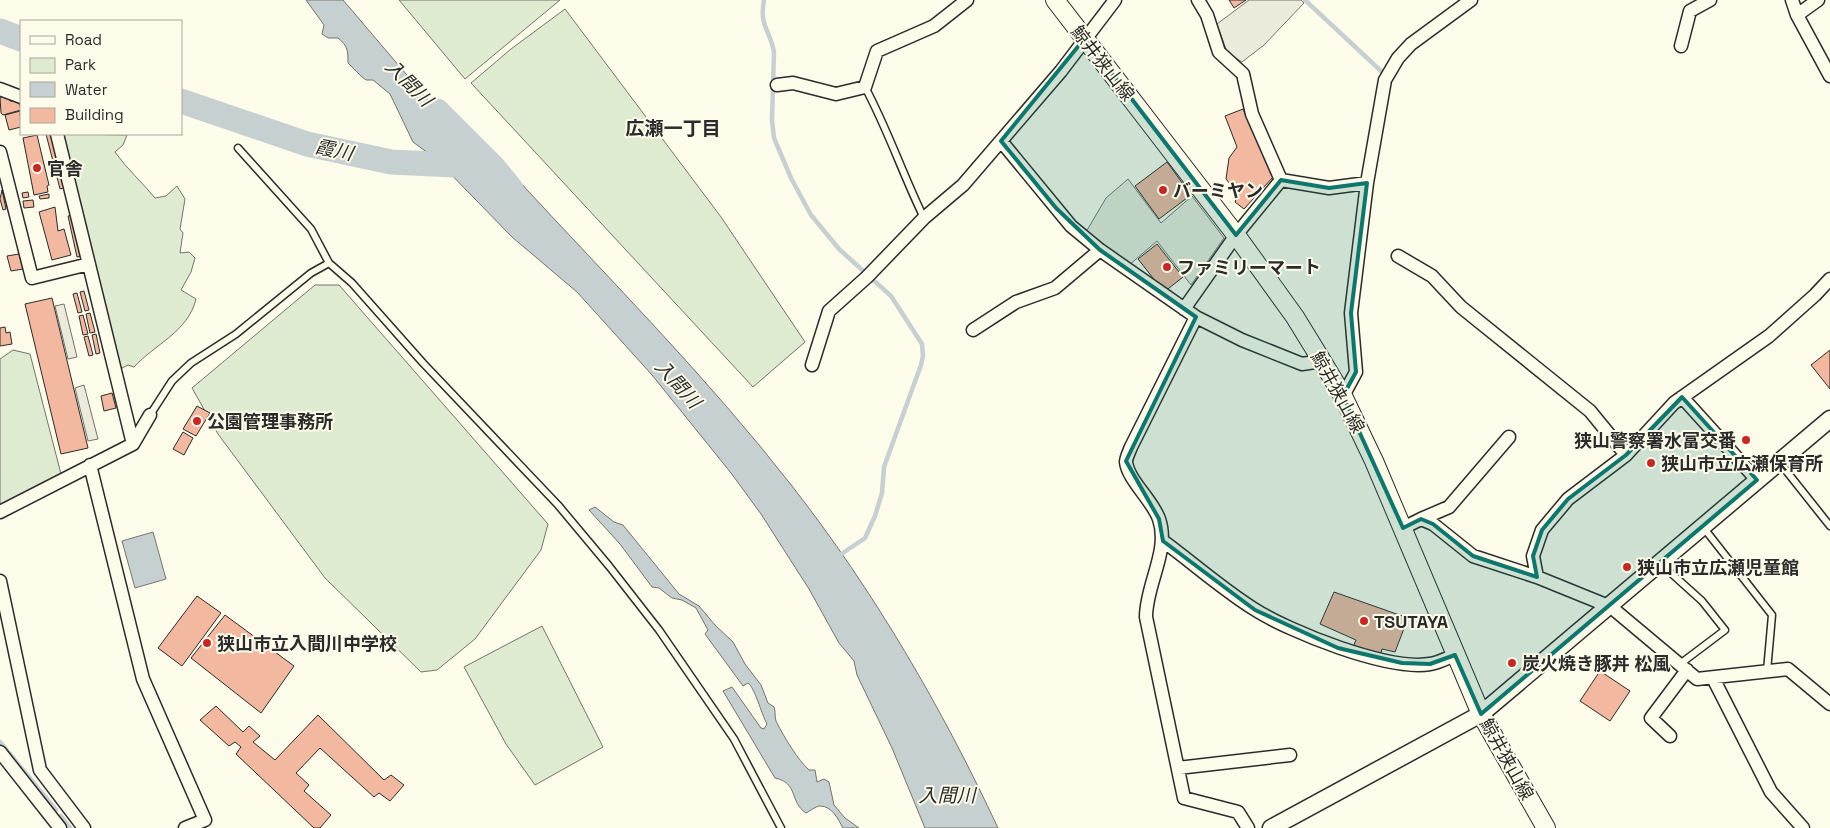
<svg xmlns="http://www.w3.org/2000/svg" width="1830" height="828" font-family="'Space Grotesk','Noto Sans JP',sans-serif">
<rect width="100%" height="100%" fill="#fdfbea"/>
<path fill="#deebd1" stroke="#74746e" d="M399 0H560L465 79Z
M565 9 721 217 805 342 753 387 471 83 511 49Z
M62 134 127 135 123 145 115 152C127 169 142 182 155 198L166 196 177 186 185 199 180 229 183 233 180 253 189 252 195 258 191 272 181 290 196 299C188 332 155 344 134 367L128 365 120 369Z
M315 285H339L548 524 541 550 475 639 437 670 421 672 325 578 218 434 192 388Z
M13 350 30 354 61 474 0 507V359Z
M542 626 603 747 535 785 506 744 464 667Z"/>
<path fill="#eceadb" stroke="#74746e" d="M1249 0H1301L1304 3 1264 45 1242 62 1227 52 1217 24Z
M1128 179 1161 223 1192 196 1224 238 1191 285 1157 241 1128 266 1086 232 1106 198Z
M64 304 77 357 68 359 55 306Z
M84 385 98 439 88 441 75 388Z"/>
<path fill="#c7d0d0" stroke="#74746e" d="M306 0H343L435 108 476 152 507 181 513 183 517 179C610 280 708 378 792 486 874 591 942 708 998 828H925L892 748 857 675 854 661 839 643 809 589 761 514 731 473 652 375 577 292 512 237 436 159 413 142 390 94 373 80H366L361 76 348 63C348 51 348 46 338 38H328L322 34 324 25Z
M595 507 614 522 623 525 679 594 699 606 715 625 733 642 745 664 761 685 768 703 774 707C776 712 774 718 777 723 784 737 798 760 809 770H815L817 782 824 779 829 782 834 805 845 818 859 828H843C838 819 832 806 820 806 816 806 810 811 806 813 789 802 799 783 775 778L723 691 732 687 761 728 764 729 767 724C761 713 755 688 748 683L743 686 705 634 708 630 696 608 682 600 672 598 659 588 652 587 620 544 589 510Z
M153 532 166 579 135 588 122 541Z"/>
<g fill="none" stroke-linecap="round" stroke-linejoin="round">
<path stroke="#c7d0d0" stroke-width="4.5" d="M764 0C759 27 770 29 774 52L772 120 774 138 791 178 811 215 839 249 891 296 922 344 923 356 921 365 884 467 882 493 875 516 865 538 837 557
M1305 0 1381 71
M0 742 56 810
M61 816 70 828"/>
<path stroke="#c7d0d0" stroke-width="25" d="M0 31 21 39
M181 101 307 144 391 162 475 166
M437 111 493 167 511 189"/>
</g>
<path fill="#f2b8a0" stroke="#2b2b2b" d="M1229 0H1246L1234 8Z
M5 96 10 101 19 102 21 110 3 115 1 113 0 98Z
M1243 109 1273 177 1244 209 1235 202 1238 194 1226 179 1229 158 1237 147 1225 116Z
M20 111 21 127 9 130 5 115Z
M46 134H51L64 188 60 189Z
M37 135 49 185 47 186 48 192 34 195 23 138Z
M1167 162 1191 195 1159 219 1135 186Z
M2 190 6 209 3 210 0 199Z
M28 192 29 197 23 198 22 193Z
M49 194V198L40 199 39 196Z
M33 200 34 207 24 208 23 201Z
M55 207 58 231 64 229 71 255 52 260 39 212Z
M72 215 82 256 77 257 68 216Z
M1157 244 1183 277 1164 292 1138 259Z
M19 254 23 269 11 271 7 256Z
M84 291 89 310 85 311 80 292Z
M77 293 82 312 78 313 73 294Z
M52 298 88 448 61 454 25 304Z
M90 313 95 332 90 333 86 314Z
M83 315 88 334 83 335 79 316Z
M5 327 6 333 10 332 12 344 0 346V328Z
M96 334 100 353 96 354 92 335Z
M88 336 93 355 89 356 84 337Z
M1830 350V389L1811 365Z
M112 393 116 408 104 411 101 396Z
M197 406 210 413 196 436 183 429Z
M183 432 193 438 184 455 173 449Z
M1334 592 1408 618 1395 652 1382 649 1380 656 1353 647 1356 640 1320 624Z
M197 596 221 613 182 666 158 648Z
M225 615 294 666 261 713 191 658Z
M1600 671 1630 691 1610 721 1580 701Z
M216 706 243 732 249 726 260 736 253 742 275 760 318 715 384 780 391 775 404 785 390 801 379 793 374 797 320 748 296 773 309 785 304 791 331 815 320 828H314L236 754 241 747 235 742 229 746 200 720Z"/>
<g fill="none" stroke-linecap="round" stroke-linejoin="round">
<defs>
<path id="service" d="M865 87C888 130 903 175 924 218
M238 148 311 229 329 263 352 283 423 363 558 505 609 566 659 630 734 739 781 828
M150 415 172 381 191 363 236 334 311 273 329 263
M1780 463 1830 526
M1703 527 1772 615 1767 671
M1661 564 1702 601 1725 630 1680 664"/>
<path id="minor" d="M1198 0 1207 15 1219 52 1243 74 1252 114 1281 180 1329 188 1367 183
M1792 0 1797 15 1830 76
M1797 15 1818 0
M1681 46 1690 11 1710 0
M777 85 793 83 836 94 865 87 877 51 934 26 967 0
M0 89 21 97
M57 134 133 444
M1001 141 1071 226 1100 250 1196 317 1242 340 1302 364 1322 361
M0 152 32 278 89 264
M1398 256 1432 276 1461 307 1590 411 1626 455
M1830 279 1815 295 1769 336 1674 403 1626 455 1568 499 1542 530 1533 556 1537 577 1611 607 1697 679 1788 669 1830 704
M1184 309 1236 235 1281 180
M1196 317 1131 447C1129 452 1126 458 1126 462 1128 480 1153 501 1159 519 1170 551 1146 584 1146 617L1184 798 1238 812 1248 828
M973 330 1016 302 1055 288 1100 250
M812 365 829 311 867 277 924 218 963 185 1061 71 1115 0
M1343 396 1356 372 1351 313 1367 183 1385 80 1398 58 1411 44 1471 0
M1682 397 1757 480
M90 465 143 679 205 820 185 828
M0 512 133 444 150 415
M1421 519 1449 507 1509 437
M1403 528 1421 519 1433 524 1473 556 1537 577
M1163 541C1193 563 1222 589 1254 609 1290 632 1388 671 1430 664 1438 663 1447 658 1455 655
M0 581 40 770 84 828
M1713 678 1771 792 1803 828
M1670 736 1651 718 1687 670
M0 752 60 828
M1178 768 1290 755"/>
<path id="tertiary" d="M1271 828 1481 714 1830 419"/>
<path id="secondary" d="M1055 0 1236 235 1295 317 1322 361 1343 396 1374 461 1481 714 1546 828"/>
</defs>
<use href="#service" stroke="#2b2b2b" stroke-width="9"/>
<use href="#minor" stroke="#2b2b2b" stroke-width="15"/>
<use href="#tertiary" stroke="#2b2b2b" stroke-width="19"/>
<use href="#secondary" stroke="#2b2b2b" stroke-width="20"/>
<use href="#service" stroke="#fdfbea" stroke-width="6"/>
<use href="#minor" stroke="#fdfbea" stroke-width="12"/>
<use href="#tertiary" stroke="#fdfbea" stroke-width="16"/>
<use href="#secondary" stroke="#fdfbea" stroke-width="18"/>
</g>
<path fill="#0f766e" fill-opacity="0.2" stroke="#0f766e" stroke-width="4" stroke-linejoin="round" d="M1085 38 1236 235 1281 180 1329 188 1367 183 1351 313 1356 372 1343 396 1403 528 1421 519 1433 524 1473 556 1537 577 1533 556 1542 530 1568 499 1626 455 1682 397 1757 480 1481 714 1455 655 1430 664 1402 663 1338 648 1255 610 1163 541 1159 519 1126 461 1196 317 1100 250 1056 208 1001 141Z"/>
<g fill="#c62828" stroke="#fdfbea" stroke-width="2">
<circle cx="37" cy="168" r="5"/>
<circle cx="1163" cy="190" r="5"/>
<circle cx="1167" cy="267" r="5"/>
<circle cx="197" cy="421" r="5"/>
<circle cx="1746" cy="440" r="5"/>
<circle cx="1651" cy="463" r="5"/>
<circle cx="1627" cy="567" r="5"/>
<circle cx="1364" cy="621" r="5"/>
<circle cx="207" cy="643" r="5"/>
<circle cx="1512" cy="663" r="5"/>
</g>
<g text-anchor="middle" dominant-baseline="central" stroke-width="4" stroke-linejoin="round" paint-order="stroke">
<g font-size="18" fill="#2b2b2b" stroke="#fdfbea">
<text transform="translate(1103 63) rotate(52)">鯨井狭山線</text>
<text transform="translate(1338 392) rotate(61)">鯨井狭山線</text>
<text transform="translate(1507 759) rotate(61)">鯨井狭山線</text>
</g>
<g font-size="18" font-weight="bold" fill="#2b2b2b" stroke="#fdfbea" text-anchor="start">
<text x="47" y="168">官舎</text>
<text x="1173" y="190">バーミヤン</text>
<text x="1177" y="267">ファミリーマート</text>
<text x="207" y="421">公園管理事務所</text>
<text x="1736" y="440" text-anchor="end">狭山警察署水富交番</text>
<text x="1661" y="463">狭山市立広瀬保育所</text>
<text x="1637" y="567">狭山市立広瀬児童館</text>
<text x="1374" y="621">TSUTAYA</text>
<text x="217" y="643">狭山市立入間川中学校</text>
<text x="1522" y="663">炭火焼き豚丼 松風</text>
</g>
<g font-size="19" font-style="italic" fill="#2b2b2b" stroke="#fdfbea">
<text transform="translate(409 83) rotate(45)">入間川</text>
<text transform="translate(334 150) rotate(12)">霞川</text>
<text transform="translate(678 384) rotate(48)">入間川</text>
<text x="947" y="795">入間川</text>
</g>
<g font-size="19" font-weight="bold" fill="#2b2b2b" stroke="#fdfbea">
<text x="673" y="128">広瀬一丁目</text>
</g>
</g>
<rect x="20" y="20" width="162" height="115" fill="#fdfbea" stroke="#a9a89e"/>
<rect x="30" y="36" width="25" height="8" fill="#fdfbea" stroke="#a9a89e"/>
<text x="65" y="45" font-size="15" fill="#2b2b2b">Road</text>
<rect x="30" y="58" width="25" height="15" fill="#deebd1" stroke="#a9a89e"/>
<text x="65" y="70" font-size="15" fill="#2b2b2b">Park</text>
<rect x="30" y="82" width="25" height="15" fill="#c7d0d0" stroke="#a9a89e"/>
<text x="65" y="95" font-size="15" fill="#2b2b2b">Water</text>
<rect x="30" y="108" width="25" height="15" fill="#f2b8a0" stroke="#a9a89e"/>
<text x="65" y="120" font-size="15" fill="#2b2b2b">Building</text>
</svg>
